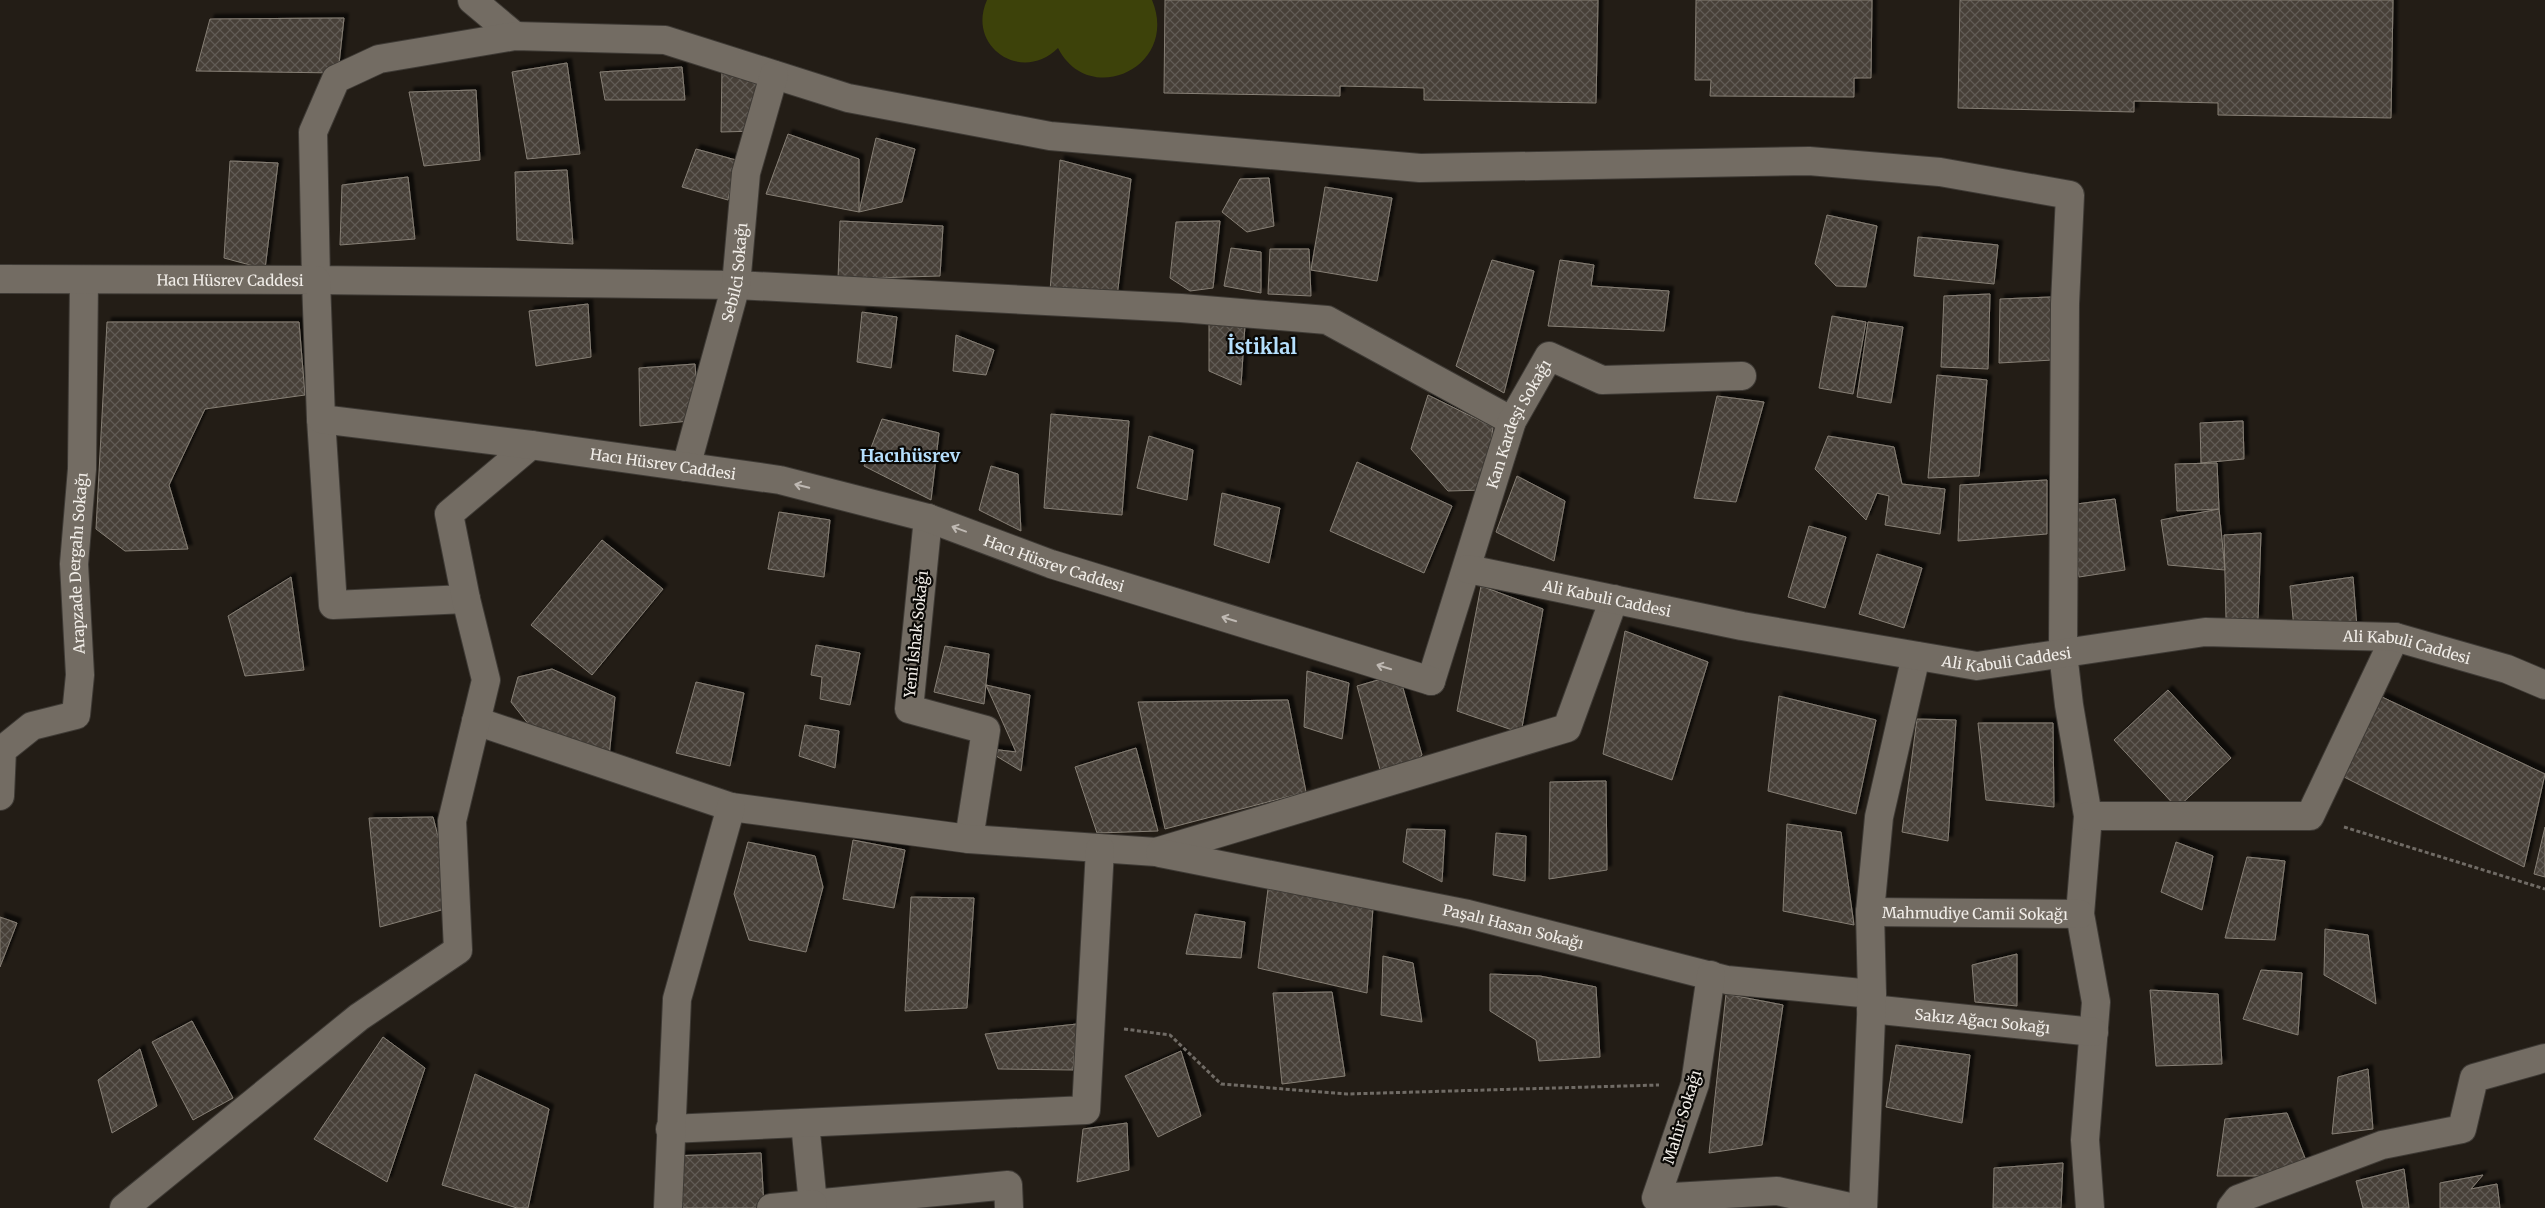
<svg xmlns="http://www.w3.org/2000/svg" width="2545" height="1208" font-family="Merriweather,serif">
<defs>
<pattern id="building-cross-hatch" width="8" height="8" patternUnits="userSpaceOnUse" patternTransform="scale(1.25)"><rect width="8" height="8" fill="#463f37"/><path d="M0 0l8 8M0 8l8-8" fill="none" stroke="#615b54"/></pattern>
<filter id="shadow"><feDropShadow dx="4.5" dy="-4.5" stdDeviation="1" flood-color="#0009"/></filter>
</defs>
<rect width="100%" height="100%" fill="#231d16"/>
<path fill="#3d420a" d="M987 0H1152C1180 67 1089 109 1058 48 1022 84 966 47 987 0Z"/>
<path fill="url(#building-cross-hatch)" stroke="#867f75" filter="url(#shadow)" d="M1165 0H1598L1596 103 1424 100V88L1340 86V96L1164 93Z
M1696 0H1872L1871 78H1854V97L1710 96 1711 80H1695Z
M1960 0H2393L2391 118 2218 115V103L2134 101V112L1958 108Z
M344 18 338 73 196 71 210 19Z
M567 63 580 154 527 159 512 72Z
M722 66 762 71 758 131 721 132Z
M682 67 685 100H605L600 72Z
M476 90 480 160 424 166 409 92Z
M788 134 859 159V212L766 194Z
M876 138 915 149 902 202 859 212Z
M696 149 736 160 728 200 682 187Z
M1060 160 1131 179 1117 297 1050 291Z
M230 161 278 163 265 269 224 258Z
M567 170 573 244 517 240 515 172Z
M408 177 415 239 340 245 342 185Z
M1269 178 1274 226 1247 232 1222 212 1240 179Z
M1325 187 1392 198 1377 281 1311 270Z
M1827 215 1877 226 1866 287 1836 286 1815 264Z
M840 221 943 226 940 276 838 279Z
M1220 221 1213 288 1190 291 1170 278 1176 222Z
M1918 237 1998 245 1994 284 1914 276Z
M1231 248 1261 252V293L1224 286Z
M1270 249H1309L1311 296 1268 294Z
M1492 260 1534 271 1504 393 1456 366Z
M1560 260 1594 265 1591 286 1669 291 1664 331 1548 326Z
M1990 294 1988 369 1941 367 1944 296Z
M2051 297 2053 360 1999 363 2000 299Z
M588 304 591 357 536 366 529 311Z
M862 312 897 317 891 368 857 362Z
M1832 316 1866 322 1853 394 1819 388Z
M107 322H299L305 395 205 409 169 485 188 549 125 551 96 529Z
M1209 322 1245 325 1241 385 1209 371Z
M1868 322 1903 327 1891 403 1857 397Z
M956 335 994 350 986 375 953 371Z
M695 364 699 420 640 426 639 368Z
M1937 375 1987 380 1979 476 1928 478Z
M1428 395 1493 427 1485 490 1448 491 1411 449Z
M1717 396 1764 402 1736 502 1694 498Z
M1051 414 1129 421 1122 515 1044 508Z
M882 419 939 433 931 500 864 466Z
M2243 421 2244 459 2201 463 2200 423Z
M1149 436 1193 450 1187 500 1137 488Z
M1828 436 1894 447 1902 484 1945 489 1940 534 1885 525 1889 496 1877 493 1866 520 1815 469Z
M1357 462 1452 506 1424 573 1330 531Z
M2217 463 2219 509 2177 511 2175 464Z
M991 466 1018 474 1021 531 979 510Z
M1517 476 1565 501 1554 561 1496 532Z
M2047 480V534L1958 541 1960 485Z
M1222 493 1280 508 1269 563 1214 545Z
M2115 499 2125 570 2079 577 2069 505Z
M2219 509 2225 570 2168 565 2161 520Z
M779 512 830 520 824 577 768 569Z
M1809 526 1846 537 1825 608 1788 597Z
M2261 533 2258 620 2226 619 2224 535Z
M602 540 663 589 592 675 531 625Z
M1877 554 1922 568 1904 628 1859 614Z
M291 577 304 670 245 676 228 616Z
M2353 577 2357 628 2294 629 2290 586Z
M1481 586 1543 609 1521 733 1457 711Z
M1625 631 1708 662 1672 780 1603 754Z
M816 645 860 653 850 705 820 699 822 677 811 675Z
M945 646 989 654 984 704 934 692Z
M552 669 615 697 609 757 533 730 511 702 518 677Z
M1307 671 1349 683 1342 739 1304 727Z
M1399 674 1422 755 1384 784 1357 686Z
M696 682 744 693 730 766 676 753Z
M986 685 1030 695 1021 771 983 748 1016 752Z
M2168 690 2231 758 2177 808 2114 740Z
M1779 696 1876 720 1856 814 1768 791Z
M2382 697 2545 774 2524 867 2340 775Z
M1288 700 1306 792 1165 829 1138 702Z
M1917 719 1956 720 1948 841 1902 832Z
M1978 723H2053L2054 807 1986 800Z
M805 725 839 731 835 768 799 756Z
M1136 748 1158 831 1097 833 1075 767Z
M1606 781 1607 870 1549 879 1550 782Z
M433 817 456 906 380 927 369 818Z
M1787 824 1841 832 1854 925 1783 911Z
M2545 827V877L2534 874Z
M1407 829 1445 830 1442 882 1403 862Z
M1496 833 1526 836 1525 881 1493 875Z
M853 840 905 850 894 908 843 899Z
M748 842 815 856 823 887 806 952 749 940 734 894Z
M2176 842 2213 856 2202 910 2161 892Z
M2247 857 2285 861 2275 940 2225 938Z
M1268 889 1373 907 1367 993 1258 968Z
M911 897 974 898 967 1008 905 1011Z
M1195 914 1245 922 1241 958 1186 954Z
M0 917 17 923 0 967Z
M2325 929 2368 935 2376 1004 2324 975Z
M2017 954V1006L1975 1002 1972 965Z
M1383 956 1413 963 1422 1022 1381 1015Z
M2261 970 2302 973 2298 1035 2243 1019Z
M1490 974 1540 976 1596 987 1600 1057 1539 1061 1536 1040 1490 1011Z
M2150 990 2218 994 2222 1064 2156 1066Z
M1332 992 1345 1076 1282 1084 1273 993Z
M1726 994 1783 1005 1762 1145 1709 1153Z
M192 1021 233 1098 193 1120 152 1042Z
M1077 1024 1073 1070 998 1069 985 1034Z
M383 1037 425 1068 387 1182 314 1139Z
M1896 1045 1970 1055 1962 1123 1886 1107Z
M140 1049 157 1106 112 1133 98 1080Z
M1181 1051 1201 1116 1158 1137 1125 1076Z
M2368 1069 2373 1129 2332 1134 2338 1077Z
M475 1074 549 1109 528 1208H517L442 1185Z
M2287 1113 2307 1163 2264 1176H2217L2225 1119Z
M1127 1123 1129 1170 1077 1182 1083 1129Z
M761 1153 764 1208H676L669 1156Z
M2063 1163 2061 1208H1993L1994 1168Z
M2404 1169 2409 1208H2363L2356 1181Z
M2483 1175 2471 1189 2497 1184 2500 1208H2440V1183Z"/>
<g fill="none" stroke-linecap="round" stroke-linejoin="round">
<defs>
<g id="minor">
<path d="M472 0 515 36"/>
<path d="M321 419 333 605 466 599"/>
<path d="M1512 421 1327 320 1181 308 736 285 316 280 313 132 336 79 379 59 515 36 665 40 848 98 1050 136 1420 168 1809 161 1940 172 2070 195 2065 304 2063 653 2069 705 2088 816 2080 914 2096 1002 2085 1140 2090 1208"/>
<path id="s1" d="M686 467 736 285 746 173 774 75"/>
<path d="M928 518 909 709 986 730 969 839"/>
<path id="s2" d="M1431 681 1512 421 1549 356 1602 380 1742 376"/>
<path d="M476 721 731 807 969 839 1156 852 1567 728 1614 599"/>
<path id="s3" d="M0 796 2 750 32 726 76 715 80 675 74 564 82 469 84 280"/>
<path d="M2088 816H2310L2395 637"/>
<path id="s4" d="M1160 853 1468 914 1727 980 1872 994"/>
<path id="s5" d="M1870 912 2080 914"/>
<path d="M1711 975 1695 1084 1656 1198 1777 1191 1854 1208"/>
<path id="s6" d="M1871 1009 2094 1032"/>
<path d="M805 1123 813 1204 1008 1185 1009 1208"/>
<path d="M670 1129 1086 1110 1100 849"/>
<path d="M124 1208 359 1017 458 950 452 821 486 680 466 599 449 514 531 445"/>
<path d="M668 1208 677 999 731 807"/>
<path d="M771 1208 813 1204"/>
<path d="M1863 1208 1872 994 1870 912 1879 817 1916 656"/>
<path d="M2231 1208 2238 1199 2382 1145 2462 1129 2474 1078 2545 1058"/>
</g>
<g id="tertiary">
<path id="s7" d="M0 279 316 280 321 419 531 445 780 480 928 518 1051 564 1431 681"/>
<path id="s8" d="M1468 569 1742 626 1977 666 2205 632 2395 637 2507 669 2545 685"/>
</g>
</defs>
<use href="#minor" stroke="#3e3a35" stroke-width="30"/>
<use href="#tertiary" stroke="#3e3a35" stroke-width="30"/>
<path stroke="#706b65" stroke-width="3" stroke-dasharray="4 2.5" stroke-linecap="butt" d="M2344 827 2545 889
M1124 1029 1170 1035 1221 1084 1347 1094 1659 1085"/>
<use href="#minor" stroke="#736c63" stroke-width="28"/>
<use href="#tertiary" stroke="#736c63" stroke-width="28"/>
</g>
<defs><path id="oneway-shaft" d="M-6 0H5M1.5-3L5.5 0L1.5 3" fill="none" stroke-width="1.6" stroke-linecap="round" stroke-linejoin="round" transform="scale(1.25)"/></defs>
<g stroke="#bfb9b3">
<use href="#oneway-shaft" transform="translate(802 486) rotate(-166)"/>
<use href="#oneway-shaft" transform="translate(959 529) rotate(-160)"/>
<use href="#oneway-shaft" transform="translate(1229 619) rotate(-163)"/>
<use href="#oneway-shaft" transform="translate(1384 667) rotate(-163)"/>
</g>
<g text-anchor="middle" dominant-baseline="central" stroke-width="4.5" stroke-linejoin="round" paint-order="stroke">
<g font-size="15" fill="#f1ede8" stroke="#0a0805">
<text stroke="none"><textPath href="#s1" startOffset="201">Sebilci Sokağı</textPath></text>
<text stroke="none"><textPath href="#s7" startOffset="230">Hacı Hüsrev Caddesi</textPath></text>
<text stroke="none"><textPath href="#s2" startOffset="272">Kan Kardeşi Sokağı</textPath></text>
<text stroke="none"><textPath href="#s7" startOffset="800">Hacı Hüsrev Caddesi</textPath></text>
<text stroke="none"><textPath href="#s7" startOffset="1205">Hacı Hüsrev Caddesi</textPath></text>
<text stroke="none"><textPath href="#s3" startOffset="282">Arapzade Dergahı Sokağı</textPath></text>
<text stroke="none"><textPath href="#s8" startOffset="142">Ali Kabuli Caddesi</textPath></text>
<text transform="translate(916 634) rotate(-84)">Yeni İshak Sokağı</text>
<text stroke="none"><textPath href="#s8" startOffset="952">Ali Kabuli Caddesi</textPath></text>
<text stroke="none"><textPath href="#s8" startOffset="548">Ali Kabuli Caddesi</textPath></text>
<text stroke="none"><textPath href="#s5" startOffset="105">Mahmudiye Camii Sokağı</textPath></text>
<text stroke="none"><textPath href="#s4" startOffset="361">Paşalı Hasan Sokağı</textPath></text>
<text stroke="none"><textPath href="#s6" startOffset="112">Sakız Ağacı Sokağı</textPath></text>
<text transform="translate(1682 1117) rotate(-73)">Mahir Sokağı</text>
</g>
<g font-size="18" font-weight="bold" fill="#b5dffd" stroke="#0a0805">
<text x="910" y="455">Hacıhüsrev</text>
</g>
<g font-size="20" font-weight="bold" fill="#b5dffd" stroke="#0a0805">
<text x="1262" y="346">İstiklal</text>
</g>
</g>
</svg>
